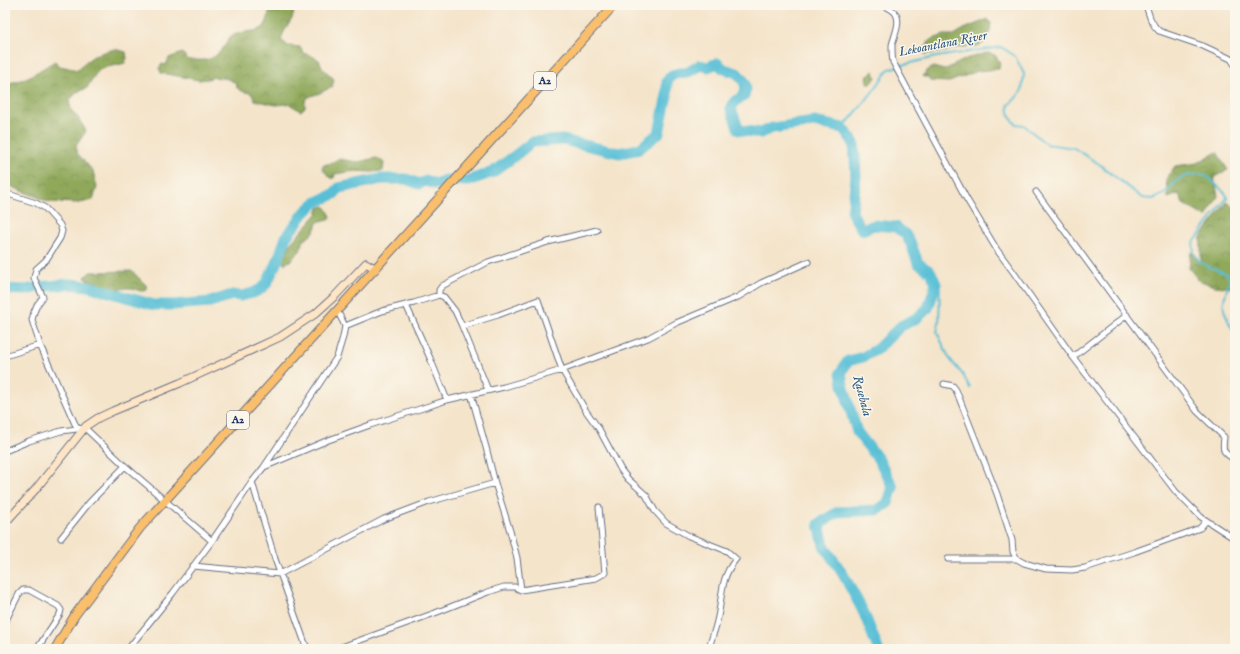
<svg xmlns="http://www.w3.org/2000/svg" width="1240" height="654" font-family="'IM FELL English',serif">
<defs>
<pattern id="forest-crowns" width="20" height="18" patternUnits="userSpaceOnUse"><rect width="20" height="18" fill="#8fa85a"/><path d="M2 6a3 3 0 1 1 6 0M12 15a3 3 0 1 1 6 0" fill="none" stroke="#74894e"/></pattern>
</defs>
<rect width="100%" height="100%" fill="#fbf7ec"/>
<filter id="ink" filterUnits="userSpaceOnUse"><feTurbulence type="fractalNoise" baseFrequency=".025" numOctaves="2"/><feDisplacementMap in="SourceGraphic" scale="8" xChannelSelector="R" yChannelSelector="G"/><feConvolveMatrix kernelMatrix="1 2 1 2 8 2 1 2 1" color-interpolation-filters="sRGB"/></filter>
<filter id="wash" filterUnits="userSpaceOnUse"><feTurbulence type="fractalNoise" baseFrequency=".012" numOctaves="4" result="noise"/><feDisplacementMap in="SourceGraphic" scale="16" xChannelSelector="R" yChannelSelector="G"/><feGaussianBlur stdDeviation="0.9" result="paint"/><feColorMatrix in="noise" values="0 0 0 0 0 0 0 0 0 0 0 0 0 0 0 0 0 1.4 0 .05"/><feComposite in="paint" operator="in"/></filter>
<g filter="url(#wash)">
<rect width="100%" height="100%" fill="#f4e4ca"/>
<path fill="url(#forest-crowns)" stroke="#556c5c" d="M276 5H291L294 7C295 22 284 26 281 40L288 46 300 47 303 53 312 56 319 60 322 67 334 79 332 87C327 89 324 91 320 93 313 96 303 96 305 107L301 111 289 104 276 105 255 100 251 93 244 92 237 88 236 83 228 79 214 77 208 79 199 80 161 73 159 68 162 64 166 65 169 58 182 53 189 60C207 60 212 62 224 47 226 44 228 39 231 36 232 35 235 35 237 34 254 28 267 37 269 10Z
M988 19 991 22 990 31 985 42 978 46 954 48 946 51 925 54 923 51 930 40 944 35H954L964 29Z
M115 49 126 52 127 58 125 63C100 70 101 63 87 88L77 92 69 101 71 110 79 119 86 131 76 146 77 153 93 171 97 187 93 200 80 203 49 202 5 184V82C21 85 41 69 55 61L60 66 78 70C92 55 96 54 115 49Z
M988 53 995 55 1000 62 999 69 978 71 949 82 930 81 928 77H923L926 71 933 67 944 70 968 58Z
M872 71 874 72 876 77 872 83H868L866 78Z
M1217 152 1228 170 1214 177 1218 196 1206 217 1183 204 1179 194 1168 198 1166 179 1175 166 1197 163Z
M376 158 381 160 384 163 383 171 372 172 355 171 335 174 334 178H330L322 168 323 165 331 163 338 159 358 162Z
M1227 202 1235 208V288L1215 286 1198 280 1189 268 1191 252 1201 262V237Z
M325 206 331 216 329 220 320 221 317 223 314 232 303 242 300 251 290 261 284 264 282 260 288 249 290 244 317 214 319 208Z
M132 271 147 286V290C137 293 137 288 129 288 122 288 116 291 110 289 101 287 97 281 87 280L85 277 90 272Z"/>
<g fill="none" stroke-linecap="round" stroke-linejoin="round">
<path stroke="#59bfd6" stroke-width="2" d="M843 128 871 94 889 69 902 65 936 57 1001 47 1015 56 1024 74 1022 90 1016 98 1008 106 1010 117 1016 124 1024 125 1046 144 1074 148 1099 164 1142 198 1153 199 1164 194 1180 178 1190 175 1200 174 1208 177 1226 194 1227 198 1205 227 1193 244 1194 253 1199 261 1207 266 1227 274 1230 282C1219 307 1223 311 1235 334
M936 284 940 289 939 323 937 332 949 358 963 375 970 388"/>
<path stroke="#59bfd6" stroke-width="11" d="M5 289 26 290 38 287 70 284 88 286 154 305H172L210 302 232 295 241 296 253 293 261 289 267 283 279 257 286 237 305 212 315 203 334 194 339 188 381 179H406L419 184 426 181 436 184 445 180 468 181 493 172 512 158 532 142 563 140 619 153 639 149 659 133 667 95V81L672 75 679 73H687L700 65 708 67 717 63 724 69 737 73 744 81 746 89 744 96 735 101 731 109 739 130 761 133 772 128 814 122 843 128 854 143 856 176 852 213 862 230 874 225 896 227 905 234 911 244 918 263 931 272 936 284 928 308 917 318 901 326 877 349 863 357 848 361 841 372 843 385 857 432 879 460 893 487 888 503 878 510 838 512 819 524 824 546 843 574 864 613 878 649"/>
</g>
</g>
<g filter="url(#ink)">
<g fill="none" stroke-linecap="round" stroke-linejoin="round">
<defs>
<path id="street" d="M882 5C887 7 893 9 896 14 901 23 894 36 892 45 892 50 892 57 893 62L966 198 997 250 1014 273 1073 357 1176 492 1201 517 1235 539
M1146 5C1149 15 1151 24 1159 31L1203 46 1231 59 1235 65
M1036 192 1197 411 1224 437C1222 452 1223 452 1235 460
M5 193 36 203 45 208 60 225 62 231 60 238 46 260 36 269 34 278 43 297 37 305 34 312 32 320 40 345 75 424 78 428
M439 295V290L442 286 488 262 548 242 597 230
M406 305 430 358 447 400
M345 326 382 311 414 303 439 295 444 297 455 311 462 326 488 390
M462 326 498 315 538 300 562 370 586 411 599 429 621 470 628 479 646 495 655 511 666 523 689 536 727 551 736 559C719 579 723 598 717 621 715 631 711 639 709 649
M5 356 40 345
M1073 357 1127 315
M944 384 953 386 956 390 997 494 1012 540 1013 552 1017 559 1024 563 1046 569 1072 570 1085 568 1134 552 1200 528 1206 521
M471 394 487 451 495 483 510 531 517 558 521 590
M5 451 29 441 61 431 85 428 125 466 212 541
M264 467 326 441 370 425 429 406 447 400 504 387 562 370 629 345 648 338 676 323 738 297 761 283 808 262
M61 538 89 503 125 466
M948 559H1017
M193 566 280 574 384 519 429 502 495 483
M5 622 19 594 23 590H29L58 606 61 610 60 614 37 649
M128 649 173 593 212 541 252 482
M307 649 275 559 252 482 264 467 337 357 343 337 345 326 338 312
M336 649 435 613 488 592 504 587H515L521 590 596 578 605 573 599 507"/>
<path id="secondary" d="M5 523 35 490 86 426 98 418 113 411 180 383 280 337 315 314 335 296 366 263 376 269"/>
<path id="primary" d="M55 649 75 615 140 528 614 5"/>
</defs>
<use href="#street" stroke="#676e84" stroke-width="7"/>
<use href="#secondary" stroke="#676e84" stroke-width="9"/>
<use href="#primary" stroke="#676e84" stroke-width="10"/>
<use href="#street" stroke="#fff" stroke-width="5"/>
<use href="#secondary" stroke="#fde5c5" stroke-width="7"/>
<use href="#primary" stroke="#f9bf6d" stroke-width="8"/>
</g>
</g>
<g text-anchor="middle" dominant-baseline="central" stroke-width="3" stroke-linejoin="round" paint-order="stroke">
<g fill="#fbf7ec" stroke="#5e6b89" stroke-width="1">
<rect x="534" y="72" width="22" height="18" rx="3"/>
<rect x="227" y="411" width="22" height="18" rx="3"/>
</g>
<g font-size="11" font-weight="bold" fill="#1b2f5e">
<text x="545" y="81">A2</text>
<text x="238" y="420">A2</text>
</g>
<g font-size="13" font-style="italic" fill="#2e5a82" stroke="#fbf7ec">
<text transform="translate(943 44) rotate(-11)">Lekoantlana River</text>
<text transform="translate(862 396) rotate(75)">Rasebala</text>
</g>
</g>
<rect width="1240" height="654" fill="none" stroke="#fbf7ec" stroke-width="20"/>
</svg>
